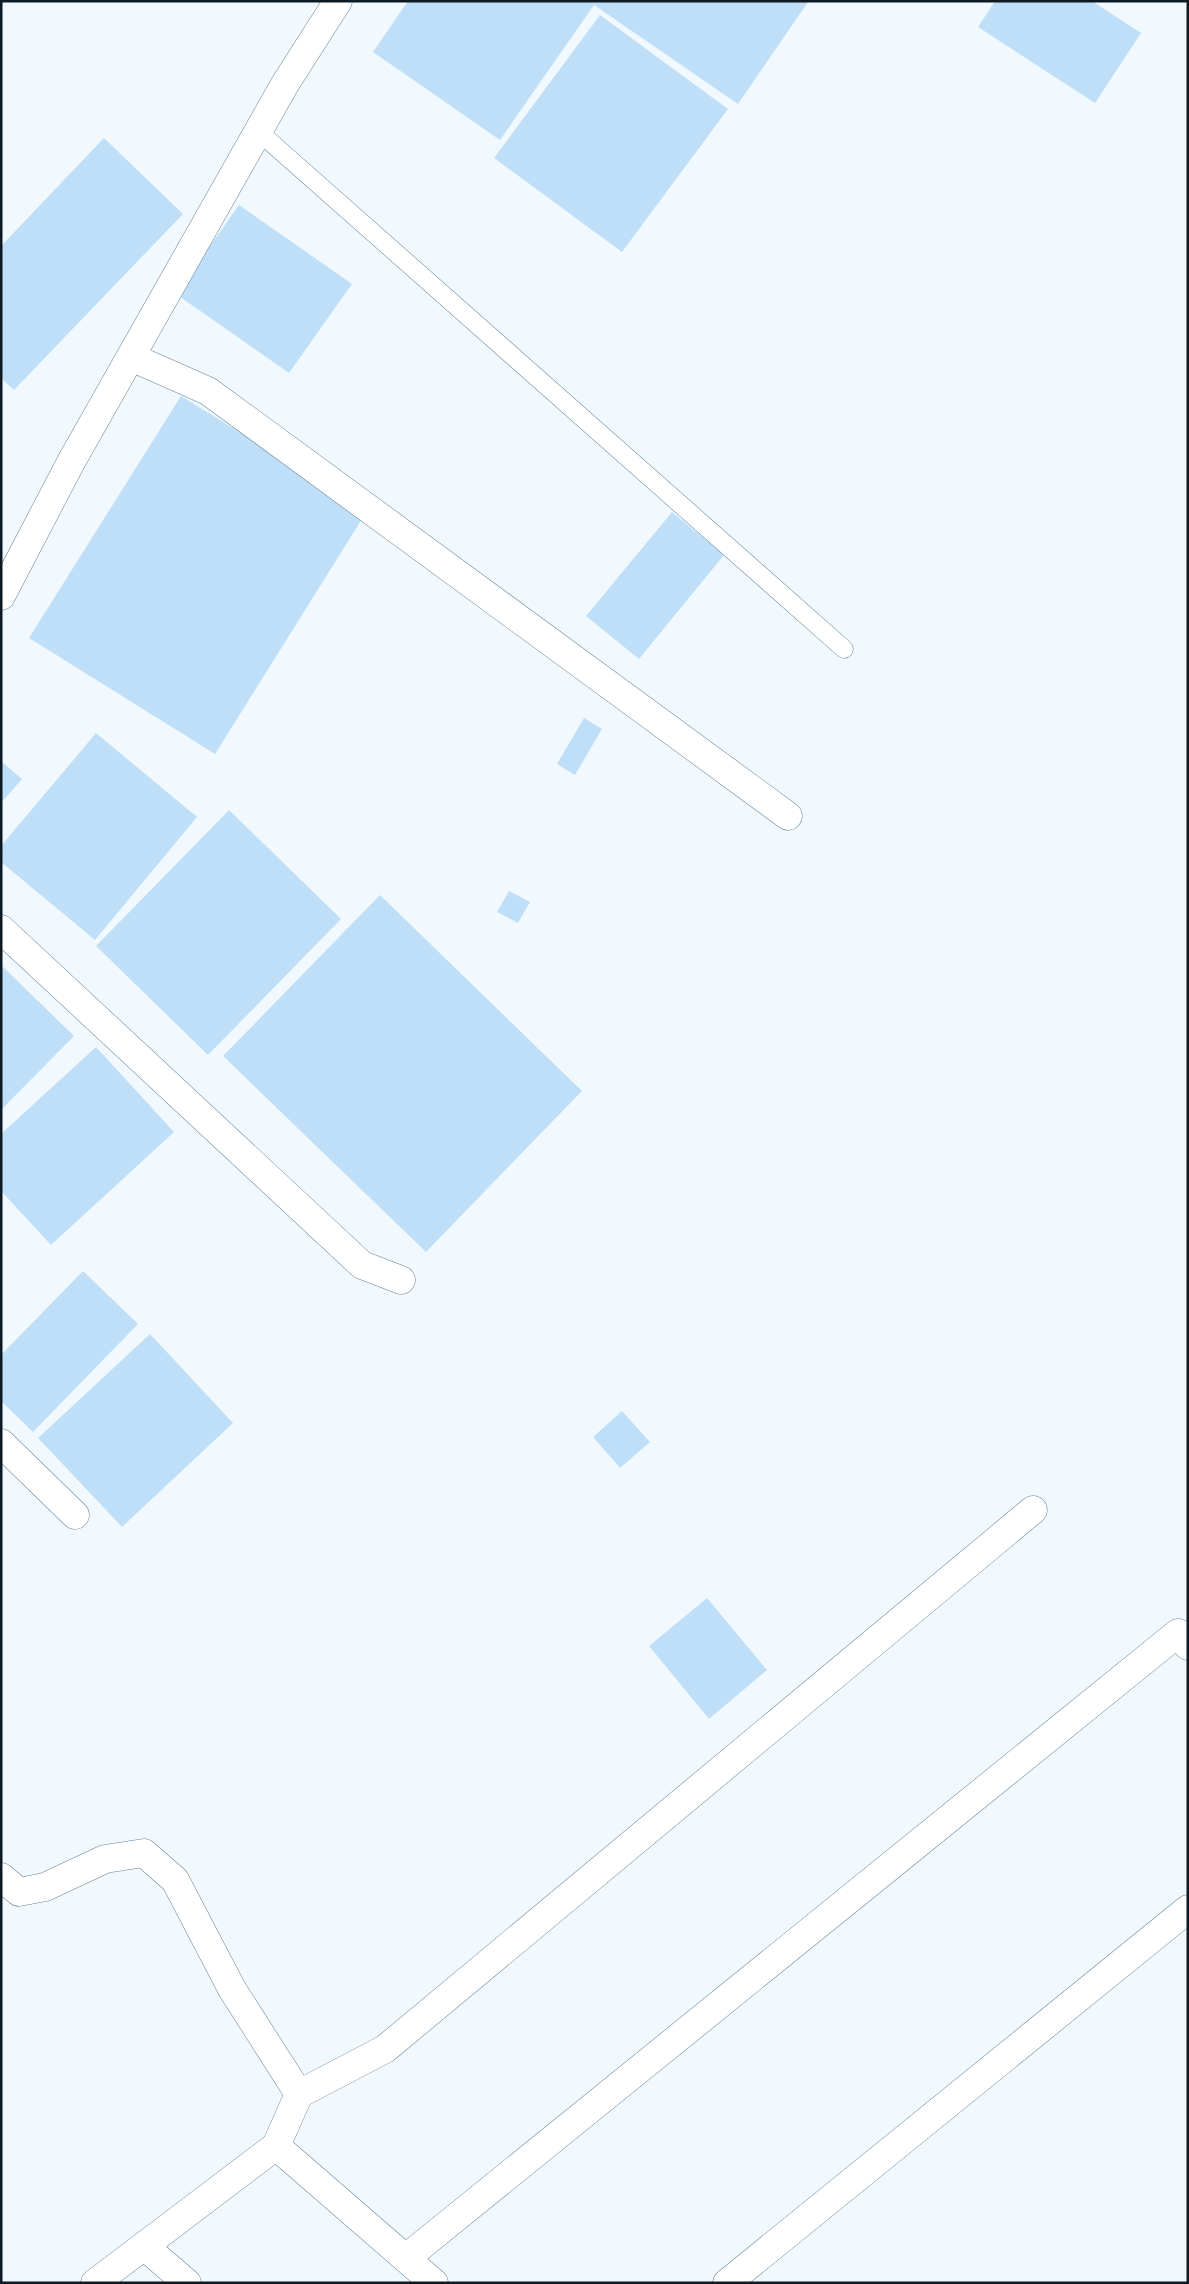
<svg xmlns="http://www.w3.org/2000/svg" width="1189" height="2284" font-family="'Sofia Sans Condensed',sans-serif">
<rect width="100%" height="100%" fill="#f2f9fe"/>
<path fill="#bfdff8" d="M408 1H807L808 2 738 104 594 5 500 140 373 52Z
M995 1H1092L1141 33 1095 103 978 27Z
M600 15 728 109 622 252 494 158Z
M104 138 183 214 14 390 1 378V246Z
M239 205 352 284 289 373 176 294Z
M181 396 367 511 215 754 29 638Z
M672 512 724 555 639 659 586 616Z
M584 718 602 729 575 775 557 764Z
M96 733 197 817 95 940 1 862V846Z
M1 761 22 779 1 803Z
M229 810 341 919 208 1055 96 946Z
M509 891 530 902 518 923 497 912Z
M380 895 582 1091 426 1252 223 1056Z
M1 965 74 1036 1 1110Z
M96 1047 174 1132 51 1245 1 1191V1134Z
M83 1271 138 1324 33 1432 1 1401V1355Z
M150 1334 233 1423 122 1527 38 1438Z
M622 1411 650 1442 620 1468 593 1437Z
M707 1598 767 1670 709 1719 649 1646Z"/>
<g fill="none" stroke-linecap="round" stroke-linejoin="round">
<defs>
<path id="lane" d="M258 131 844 649"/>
<path id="street" d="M131 357 208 391 788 816
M1 596 71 462 285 84 338 1
M1 929 362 1265 401 1280
M1 1443 75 1515
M1 1877 19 1892 45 1887 105 1859 144 1853 175 1880 232 1989 299 2094 276 2146 434 2283
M299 2094 385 2049 1033 1510
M144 2246 187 2283
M406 2258 1178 1633 1188 1646
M727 2283 1188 1909"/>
<path id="secondary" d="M95 2283 276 2146"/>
</defs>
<use href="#lane" stroke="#66849a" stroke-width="19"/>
<use href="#street" stroke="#66849a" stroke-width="29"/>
<use href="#secondary" stroke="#66849a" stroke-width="29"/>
<use href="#lane" stroke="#fff" stroke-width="18"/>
<use href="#street" stroke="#fff" stroke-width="28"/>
<use href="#secondary" stroke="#fff" stroke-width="28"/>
</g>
<rect width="1189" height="2284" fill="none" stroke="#0e1a23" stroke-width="5"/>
</svg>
